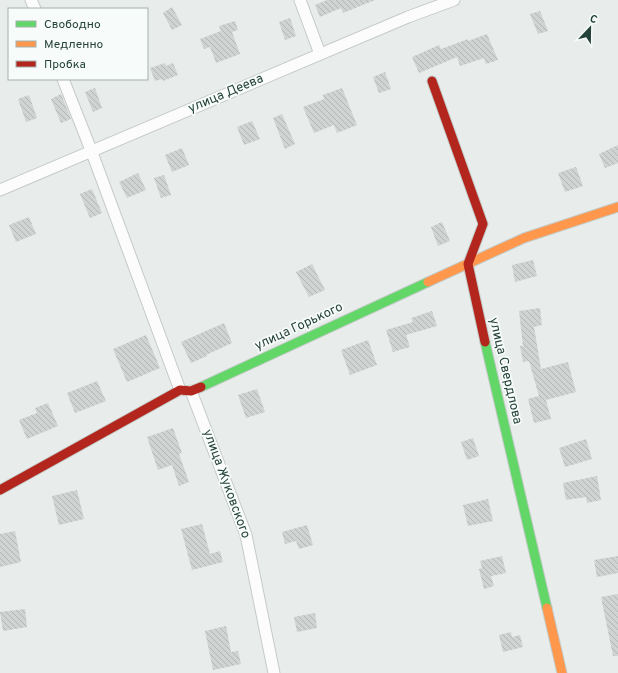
<svg xmlns="http://www.w3.org/2000/svg" width="618" height="673" font-family="Overpass,sans-serif">
<defs>
<pattern id="building-back-hatch" width="6" height="6" patternUnits="userSpaceOnUse"><rect width="6" height="6" fill="#cfd4d2"/><path d="M-1 5l2 2M0 0l6 6M5-1l2 2" fill="none" stroke="#b2b7b5"/></pattern>
</defs>
<rect width="100%" height="100%" fill="#e8edeb"/>
<path fill="url(#building-back-hatch)" d="M327 0H375L343 13 341 8 320 17 315 5Z
M172 7 182 25 172 30 163 13Z
M540 11 548 31 538 34 530 14Z
M290 18 296 36 285 40 279 22Z
M235 21 238 30 232 32 240 54 216 63 210 47 204 49 200 39 221 31 219 26Z
M487 34 498 60 486 64 484 58 460 66 457 57 419 73 412 57 439 45 441 49 468 39V41Z
M165 63 166 66 173 63 178 75 163 81 162 79 155 81 150 68Z
M385 72 391 89 379 93 373 77Z
M95 88 102 108 93 112 85 92Z
M342 88 357 125 337 133 334 125 314 133 303 107 324 99 323 95Z
M61 94 71 119 61 123 51 99Z
M29 95 37 118 26 122 18 99Z
M282 114 295 144 285 149 273 118Z
M252 121 260 139 244 145 237 127Z
M618 145V163L605 168 599 154Z
M182 148 189 165 172 172 165 155Z
M576 167 583 186 565 192 558 173Z
M138 173 146 190 127 198 119 182Z
M164 175 171 195 161 198 154 178Z
M92 189 102 213 90 218 80 194Z
M29 217 36 234 16 242 9 225Z
M442 222 450 241 438 246 431 227Z
M533 260 537 276 515 282 512 265Z
M312 264 325 290 309 297 296 272Z
M540 308 542 325 534 327 541 369 568 362 576 392 546 400 551 419 534 423 528 399 539 396 529 361 523 362 520 346H523L519 311Z
M432 311 437 326 406 335 410 347 393 352 386 330 413 322 411 318Z
M224 323 232 343 206 355 207 356 191 363 181 342Z
M146 335 160 368 127 382 113 349Z
M368 340 377 365 350 375 341 350Z
M97 381 106 401 75 413 67 393Z
M257 389 265 412 246 418 238 395Z
M48 403 58 426 27 439 19 420 37 413 35 408Z
M173 428 182 453 179 454 189 482 179 486 172 465 158 470 147 437Z
M473 438 479 456 467 460 461 442Z
M586 439 592 459 565 467 559 448Z
M597 476 601 500 587 503 586 497 566 500 563 483Z
M77 490 84 519 59 525 52 496Z
M488 499 493 521 468 526 463 505Z
M202 524 210 554 220 551 223 562 192 570 181 529Z
M307 525 313 545 299 549 296 541 285 544 282 532Z
M15 531 21 562 0 567V534Z
M502 556 506 573 491 576 494 586 484 589 479 569 482 568 480 561Z
M618 556V573L597 577 594 560Z
M618 594V656H613L601 597Z
M25 609 27 627 3 631 0 612Z
M315 613 317 628 297 632 294 617Z
M226 626 231 652 238 651 241 664 213 670 205 631Z
M511 632 512 637 520 635 523 647 503 652 499 635Z"/>
<g fill="none" stroke-linecap="round" stroke-linejoin="round">
<defs>
<path id="street" d="M31 0 35 9
M300 0 320 54
M63 79 91 150 180 390
M0 190 408 17 454 0
M191 391 246 535 274 673"/>
<path id="fast" d="M485 342 547 608
M201 387 428 282"/>
<path id="slow" d="M428 282 524 238 618 207
M547 608 562 673"/>
<path id="jam" d="M432 81 483 224 468 264 485 342
M0 490 180 390 191 391 201 387"/>
</defs>
<use href="#street" stroke="#c5cac8" stroke-width="13"/>
<use href="#fast" stroke="#c3cbc8" stroke-width="11"/>
<use href="#slow" stroke="#c3cbc8" stroke-width="11"/>
<use href="#jam" stroke="#c3cbc8" stroke-width="11"/>
<use href="#street" stroke="#fcfcfc" stroke-width="11"/>
<use href="#fast" stroke="#63d668" stroke-width="9"/>
<use href="#slow" stroke="#ff974d" stroke-width="9"/>
<use href="#jam" stroke="#b3261e" stroke-width="9"/>
</g>
<g text-anchor="middle" dominant-baseline="central" stroke-width="3.5" stroke-linejoin="round" paint-order="stroke">
<g font-size="13" fill="#24423a" stroke="#f7fbf9">
<text transform="translate(226 94) rotate(-23)">улица Деева</text>
<text transform="translate(299 327) rotate(-25)">улица Горького</text>
<text transform="translate(505 371) rotate(77)">улица Свердлова</text>
<text transform="translate(226 484) rotate(70)">улица Жуковского</text>
</g>
</g>
<rect x="8" y="8" width="140" height="72" fill="#f7fbf9" stroke="#a3b1ad"/>
<rect x="16" y="21" width="20" height="6" fill="#63d668" stroke="#a3b1ad"/>
<text x="44" y="28" font-size="12" fill="#24423a">Свободно</text>
<rect x="16" y="41" width="20" height="6" fill="#ff974d" stroke="#a3b1ad"/>
<text x="44" y="48" font-size="12" fill="#24423a">Медленно</text>
<rect x="16" y="61" width="20" height="6" fill="#b3261e" stroke="#a3b1ad"/>
<text x="44" y="68" font-size="12" fill="#24423a">Пробка</text>
<g transform="translate(590 28) rotate(22)" stroke="#f7fbf9" stroke-width="3" paint-order="stroke">
<path d="M0-3L7 15L0 10L-7 15Z" fill="#24423a"/>
<text y="-6" font-size="11" font-weight="bold" text-anchor="middle" fill="#24423a">С</text>
</g>
</svg>
